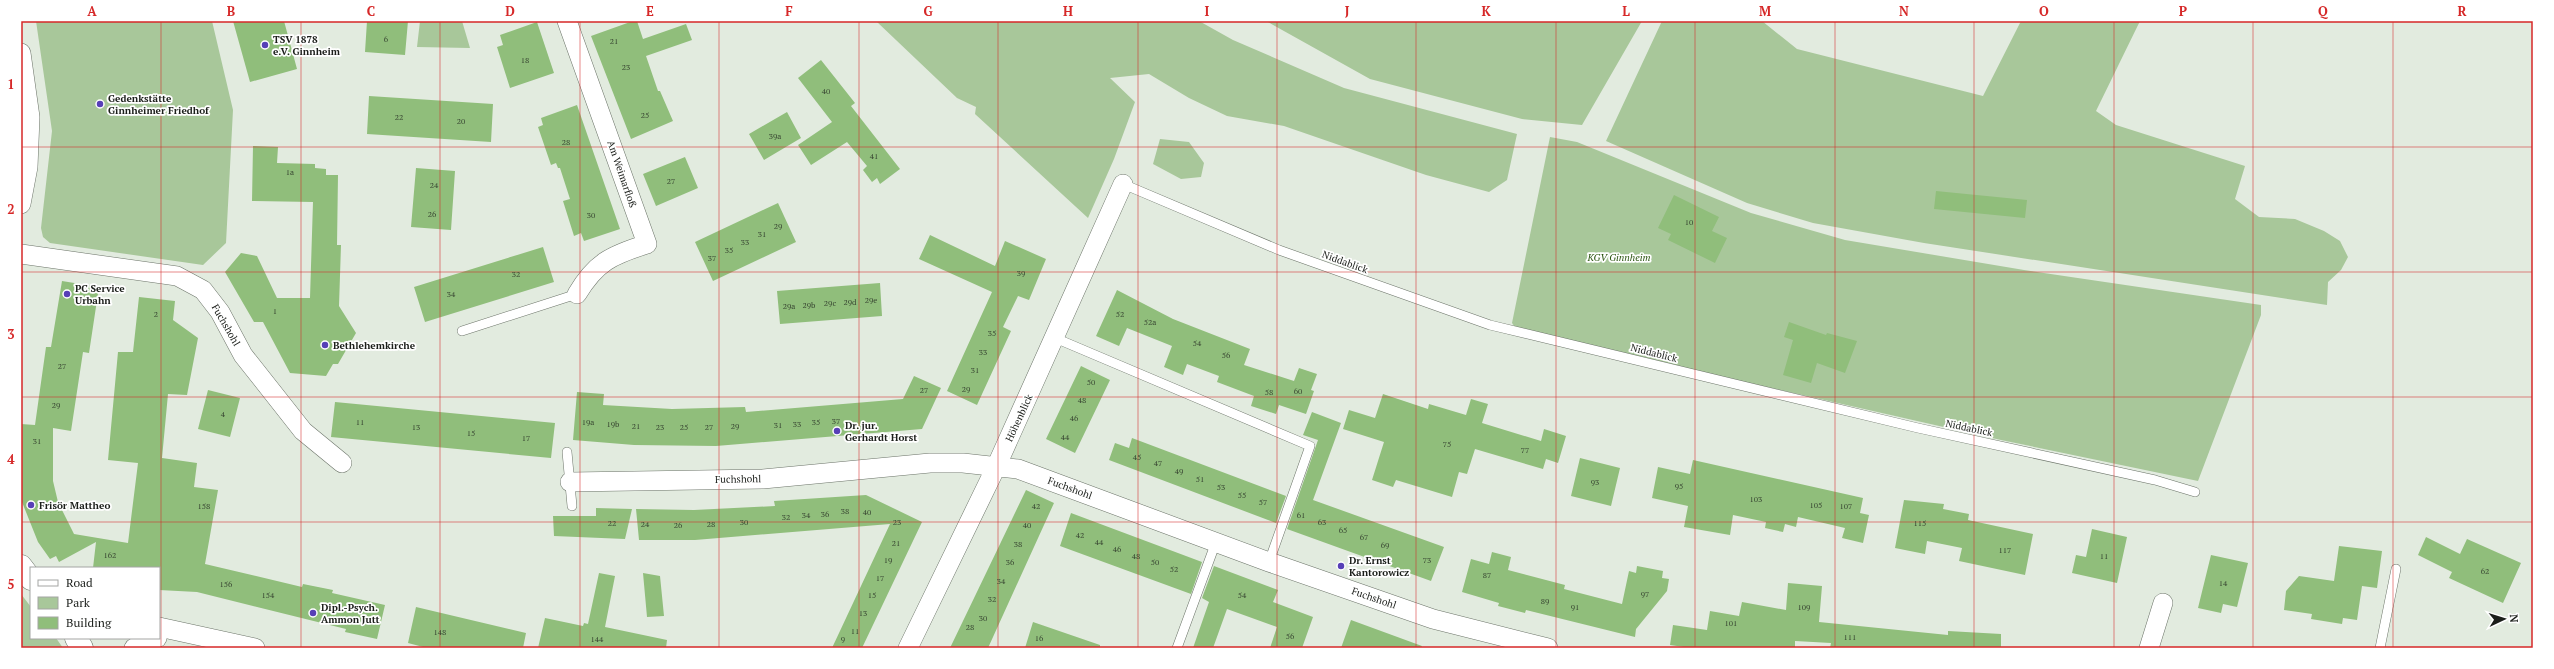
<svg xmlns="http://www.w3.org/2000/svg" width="2554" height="669" font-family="'PT Serif',serif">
<rect width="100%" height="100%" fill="#e2ebdf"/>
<path fill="#a8c79a" d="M36 21H212L233 110 226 243 203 265 50 243 43 237 41 228 52 131Z
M420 21H462L470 48 417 47Z
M876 21H1199L1233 40 1344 88 1517 134 1507 180 1489 192 1426 175 1284 126 1227 116 1189 98 1149 74 1110 78 1135 102 1114 159 1088 218 975 114 976 107 957 98Z
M1266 21H1642L1582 125 1522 119 1370 79Z
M1662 21H1762L1797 49 1983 96 2021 21H2140L2096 111 2116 125 2245 166 2235 199 2259 217 2295 219 2324 231 2340 241 2348 257 2341 270 2328 282 2327 305 1924 243 1813 223 1747 203 1606 141Z
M1550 137 1577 142 1751 213 1845 240 2024 270 2261 305V315L2198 481 2001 440 1692 370 1515 327 1512 323Z
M1160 139 1189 142 1204 163 1201 177 1181 179 1153 164Z
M21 594 31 607V638H56L63 648H21Z"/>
<path fill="#90be7b" d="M233 21H284L297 69 250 82Z
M367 21H408L405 55 365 52Z
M633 21H637L643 39 686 24 692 40 646 56 658 91H660L673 121 631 139 591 36Z
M537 22 554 73 510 88 497 47 503 45 500 35Z
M821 60 855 103 851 106 900 169 880 184 877 178 872 182 863 170 867 166 847 142 811 165 798 145 832 122 798 78Z
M369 96 493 104 491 142 367 134Z
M577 105 620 229 584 241 581 233 574 236 563 201 570 199 560 168H558L556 163 551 165 538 127 543 125 541 118Z
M787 112 801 138 764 160 749 134Z
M253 146 278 147 277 163 315 164V168L326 169V175H338L337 245H341L339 306 356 333 338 364H333L326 376 290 373 263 322H254L225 272 241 253 257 256 277 298H310L313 202 252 201Z
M685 157 698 188 656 206 643 174Z
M416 168 455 171 451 230 411 227Z
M1936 191 2027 200 2025 218 1934 209Z
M1674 195 1719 217 1712 231 1727 238 1715 263 1668 240 1671 234 1658 228Z
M778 203 796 242 713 281 695 242Z
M930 235 995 266 1005 241 1046 259 1029 300 1018 296 1003 327 1011 331 977 405 947 391 992 292 919 259Z
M543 247 554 282 425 322 414 287Z
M62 281 99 287 89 353 83 352 71 431 53 428V481L58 502 74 534 128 543 138 463 108 460 118 352H133L139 297 175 301 173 320 198 338 187 395 168 394 162 458 197 463 194 487 218 490 205 564 302 587 303 584 333 590 332 593 385 605 377 639 345 632 346 629 197 592 159 590V568H93L96 542 59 562 56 556 50 559 38 542 22 502 21 424 35 425 46 347H51Z
M880 283 882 316 780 324 777 291Z
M1117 290 1173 319 1250 349 1244 365 1294 381 1299 368 1317 374 1311 390 1314 391 1306 414 1279 405 1276 414 1251 406 1254 396 1217 382 1219 376 1187 364 1183 375 1164 367 1172 346 1127 328 1119 346 1096 336Z
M1789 322 1826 335 1827 333 1857 341 1845 373 1817 363 1811 383 1783 375 1793 340 1784 337Z
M1081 366 1110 380 1075 453 1046 439Z
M914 376 941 388 922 429 716 446 634 445 573 440 577 392 604 394 603 405 672 409 745 407 746 412 903 399Z
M208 390 240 398 230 437 198 429Z
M1383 394 1428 409 1429 404 1466 415 1471 399 1488 404 1482 423 1541 441 1544 429 1566 436 1558 463 1546 459 1543 469 1475 449 1467 474 1459 472 1452 497 1396 480 1393 487 1372 480 1384 442 1343 429 1349 410 1375 418Z
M335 402 555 423 551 458 331 437Z
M1312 412 1341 423 1313 500 1444 547 1431 581 1287 529 1318 440 1303 435Z
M1132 438 1286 496 1276 523 1109 460 1115 443 1129 448Z
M1580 458 1620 468 1611 506 1571 496Z
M1693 460 1863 498 1860 513 1869 515 1863 543 1842 538 1845 528 1798 517 1796 527 1785 524 1783 532 1765 528 1766 522 1733 515 1730 535 1684 527 1688 506 1652 498 1658 467 1690 474Z
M1026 490 1054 503 988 648H950Z
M866 495 922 522 862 648H832L890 524 695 540H639L636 509 694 510 775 506 774 501Z
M1904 500 1944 504 1943 509 1969 514 1968 520 2033 534 2025 575 1959 561 1962 548 1927 541 1925 554 1895 548Z
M596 508 632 509 625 539 554 536 553 516H596Z
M1071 513 1202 562 1191 594 1060 546Z
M2092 529 2127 537 2117 583 2072 573 2076 555 2086 557Z
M2426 537 2460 554 2467 539 2521 563 2503 603 2449 578 2452 572 2418 555Z
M2339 546 2382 551 2377 588 2362 586 2357 620 2343 618 2342 624 2311 619 2312 614 2284 610 2286 591 2299 576 2334 581Z
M1492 552 1511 557 1508 570 1565 585 1564 589 1622 604 1629 571 1636 573 1637 566 1663 571 1662 578 1669 579 1667 591 1636 629 1635 637 1526 610 1525 613 1498 606 1499 603 1462 592 1471 559 1489 564Z
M2211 555 2248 563 2237 607 2223 604 2221 613 2198 608Z
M1214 566 1278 590 1273 602 1313 617 1302 648H1270L1277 627 1227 609 1213 648H1193L1209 602 1202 598Z
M599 573 615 576 605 627 667 640 666 648H538L545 618 583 626 584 623 588 624Z
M643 573 660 576 664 616 647 617Z
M1788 583 1822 586 1819 622 1948 635V631L2001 634V648H1830L1831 643 1795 641V648H1691L1670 645 1673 625 1707 630 1710 611 1739 616 1742 602 1786 610Z
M416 607 526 633 523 648H427L408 643Z
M1351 620 1422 646 1421 648H1341Z
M1033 622 1100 645V648H1025Z"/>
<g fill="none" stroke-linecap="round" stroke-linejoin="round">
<defs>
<path id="lane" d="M1123 184 1279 250 1490 325 1918 428 2155 480 2195 492
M462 331 577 294
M1055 338 1310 446 1269 562
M567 452 572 506
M1177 648 1216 542
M2380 648 2396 569"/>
<path id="street" d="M567 21 647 244C612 255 596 262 577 294
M21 53 30 117 28 167 21 204
M21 254 177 276 203 290 220 312 243 355 303 431 342 463
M570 482 763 479 930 463H963L1018 469 1269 562 1433 619 1548 648
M159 627 255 648
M134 648 157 638
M908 648 996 467 1123 184
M2149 648 2163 603"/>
<path id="primary" d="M21 566 31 579
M76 638 82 648"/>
</defs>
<use href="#lane" stroke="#6c7469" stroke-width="10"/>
<use href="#street" stroke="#6c7469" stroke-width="20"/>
<use href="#primary" stroke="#6c7469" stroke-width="23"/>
<use href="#lane" stroke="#fff" stroke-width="9"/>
<use href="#street" stroke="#fff" stroke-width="19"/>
<use href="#primary" stroke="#fff" stroke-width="22"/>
</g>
<path fill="none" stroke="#d62828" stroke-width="1" stroke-opacity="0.55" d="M161 21V648M301 21V648M440 21V648M580 21V648M719 21V648M859 21V648M998 21V648M1138 21V648M1277 21V648M1416 21V648M1556 21V648M1695 21V648M1835 21V648M1974 21V648M2114 21V648M2253 21V648M2393 21V648M21 147H2533M21 272H2533M21 397H2533M21 522H2533"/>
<g fill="#573fb7" stroke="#fff" stroke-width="1.5">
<circle cx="265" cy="45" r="4"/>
<circle cx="100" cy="104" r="4"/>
<circle cx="67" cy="294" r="4"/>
<circle cx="325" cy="345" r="4"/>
<circle cx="837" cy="431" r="4"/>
<circle cx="31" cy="505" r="4"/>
<circle cx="1341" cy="566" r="4"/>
<circle cx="313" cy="613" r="4"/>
</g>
<g text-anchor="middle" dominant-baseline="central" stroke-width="3.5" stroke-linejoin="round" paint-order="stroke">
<g font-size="8" fill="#384632">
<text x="386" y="39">6</text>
<text x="614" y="41">21</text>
<text x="525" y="60">18</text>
<text x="626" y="67">23</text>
<text x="826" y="91">40</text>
<text x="645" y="115">25</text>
<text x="399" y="117">22</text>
<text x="461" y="121">20</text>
<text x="775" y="136">39a</text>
<text x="566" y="142">28</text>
<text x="874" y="156">41</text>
<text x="290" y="172">1a</text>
<text x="671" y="181">27</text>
<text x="434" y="185">24</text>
<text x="432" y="214">26</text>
<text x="591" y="215">30</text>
<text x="1689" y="222">10</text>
<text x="778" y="226">29</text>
<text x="762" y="234">31</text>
<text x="745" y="242">33</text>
<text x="729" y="250">35</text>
<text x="712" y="258">37</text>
<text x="1021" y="273">39</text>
<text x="516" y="274">32</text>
<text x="451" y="294">34</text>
<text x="871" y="300">29e</text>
<text x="850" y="302">29d</text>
<text x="830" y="303">29c</text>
<text x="809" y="305">29b</text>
<text x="789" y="306">29a</text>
<text x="275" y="311">1</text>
<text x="156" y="314">2</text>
<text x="1120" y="314">52</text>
<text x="1150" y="322">52a</text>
<text x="992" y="333">35</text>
<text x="1197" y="343">54</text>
<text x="983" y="352">33</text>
<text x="1226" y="355">56</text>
<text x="62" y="366">27</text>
<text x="975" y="370">31</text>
<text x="1091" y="382">50</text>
<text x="966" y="389">29</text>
<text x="924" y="390">27</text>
<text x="1298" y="391">60</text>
<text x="1269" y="392">58</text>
<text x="1082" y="400">48</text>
<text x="56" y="405">29</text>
<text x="223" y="414">4</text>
<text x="1074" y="418">46</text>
<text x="836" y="421">37</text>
<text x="360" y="422">11</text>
<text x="588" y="422">19a</text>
<text x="816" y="422">35</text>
<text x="613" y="424">19b</text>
<text x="797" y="424">33</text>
<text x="778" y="425">31</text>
<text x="636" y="426">21</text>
<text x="735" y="426">29</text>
<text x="416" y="427">13</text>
<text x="660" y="427">23</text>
<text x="684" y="427">25</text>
<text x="709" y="427">27</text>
<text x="471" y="433">15</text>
<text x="1065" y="437">44</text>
<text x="526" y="438">17</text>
<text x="37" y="441">31</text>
<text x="1447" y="444">75</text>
<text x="1525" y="450">77</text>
<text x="1137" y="457">45</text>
<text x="1158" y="463">47</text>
<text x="1179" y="471">49</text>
<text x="1200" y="479">51</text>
<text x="1595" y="482">93</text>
<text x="1679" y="486">95</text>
<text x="1221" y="487">53</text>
<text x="1242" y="495">55</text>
<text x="1756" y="499">103</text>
<text x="1263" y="502">57</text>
<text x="1816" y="505">105</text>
<text x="204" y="506">158</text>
<text x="1036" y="506">42</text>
<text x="1846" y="506">107</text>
<text x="845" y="511">38</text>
<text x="867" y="512">40</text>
<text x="825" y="514">36</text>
<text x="806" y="515">34</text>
<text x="1301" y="515">61</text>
<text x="786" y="517">32</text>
<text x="744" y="522">30</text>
<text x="897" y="522">23</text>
<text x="1322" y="522">63</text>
<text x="612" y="523">22</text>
<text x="1920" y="523">115</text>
<text x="645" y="524">24</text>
<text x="711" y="524">28</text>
<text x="678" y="525">26</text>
<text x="1027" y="525">40</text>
<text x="1343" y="530">65</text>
<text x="1080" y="535">42</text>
<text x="1364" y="537">67</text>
<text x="1099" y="542">44</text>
<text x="896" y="543">21</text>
<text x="1018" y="544">38</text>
<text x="1385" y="545">69</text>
<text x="1117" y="549">46</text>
<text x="2005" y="550">117</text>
<text x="110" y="555">162</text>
<text x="1136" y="556">48</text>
<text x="2104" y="556">11</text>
<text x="888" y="560">19</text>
<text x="1427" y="560">73</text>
<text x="1010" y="562">36</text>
<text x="1155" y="562">50</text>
<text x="1174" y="569">52</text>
<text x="2485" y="571">62</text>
<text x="1487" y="575">87</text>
<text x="880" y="578">17</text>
<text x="1001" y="581">34</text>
<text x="2223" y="583">14</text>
<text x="226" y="584">156</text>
<text x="1645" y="594">97</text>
<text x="268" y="595">154</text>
<text x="872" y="595">15</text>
<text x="1242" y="595">54</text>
<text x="992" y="599">32</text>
<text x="1545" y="601">89</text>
<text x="1575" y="607">91</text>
<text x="1804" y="607">109</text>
<text x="863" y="613">13</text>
<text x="983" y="618">30</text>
<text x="1731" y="623">101</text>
<text x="970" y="627">28</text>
<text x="855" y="631">11</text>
<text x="440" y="632">148</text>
<text x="1290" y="636">56</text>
<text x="1850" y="637">111</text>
<text x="1039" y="638">16</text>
<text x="597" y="639">144</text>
<text x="843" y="639">9</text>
</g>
<g font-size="10" font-weight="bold" fill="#1b1e1a" stroke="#fff" text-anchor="start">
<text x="273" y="39">TSV 1878<tspan x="273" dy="12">e.V. Ginnheim</tspan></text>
<text x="108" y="98">Gedenkstätte<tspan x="108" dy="12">Ginnheimer Friedhof</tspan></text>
<text x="75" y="288">PC Service<tspan x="75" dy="12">Urbahn</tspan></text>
<text x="333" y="345">Bethlehemkirche</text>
<text x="845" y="425">Dr. jur.<tspan x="845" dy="12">Gerhardt Horst</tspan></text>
<text x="39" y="505">Frisör Mattheo</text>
<text x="1349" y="560">Dr. Ernst<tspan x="1349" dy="12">Kantorowicz</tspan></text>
<text x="321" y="607">Dipl.-Psych.<tspan x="321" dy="12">Ammon Jutt</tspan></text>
</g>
<g font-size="10" fill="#1b1e1a" stroke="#fff">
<text transform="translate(622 174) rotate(71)">Am Weimarfloß</text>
<text transform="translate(1345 262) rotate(20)">Niddablick</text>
<text transform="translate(226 325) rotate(60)">Fuchshohl</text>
<text transform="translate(1654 353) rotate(14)">Niddablick</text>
<text transform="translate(1019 418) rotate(-65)">Höhenblick</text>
<text transform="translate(1969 428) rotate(12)">Niddablick</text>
<text transform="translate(738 479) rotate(-1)">Fuchshohl</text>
<text transform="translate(1070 488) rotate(20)">Fuchshohl</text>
<text transform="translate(1374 598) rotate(19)">Fuchshohl</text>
</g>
<g font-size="10" font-style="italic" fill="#2a540f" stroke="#fff">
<text x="1619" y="257">KGV Ginnheim</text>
</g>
</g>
<rect width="2554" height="669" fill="none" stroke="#ffffff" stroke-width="44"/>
<rect x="30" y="567" width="130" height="72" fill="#ffffff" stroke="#a4a5a3"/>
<rect x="38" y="580" width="20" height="6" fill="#ffffff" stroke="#a4a5a3"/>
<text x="66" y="587" font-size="12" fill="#1b1e1a">Road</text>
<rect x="38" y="597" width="20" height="12" fill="#a8c79a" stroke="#a4a5a3"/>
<text x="66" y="607" font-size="12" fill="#1b1e1a">Park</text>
<rect x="38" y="617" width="20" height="12" fill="#90be7b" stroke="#a4a5a3"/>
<text x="66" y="627" font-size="12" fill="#1b1e1a">Building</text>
<g transform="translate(2504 619) rotate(86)" stroke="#ffffff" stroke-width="3" paint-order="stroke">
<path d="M0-3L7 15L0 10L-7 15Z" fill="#1b1e1a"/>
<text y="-6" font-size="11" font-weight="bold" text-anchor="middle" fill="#1b1e1a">N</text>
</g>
<rect x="22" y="22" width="2510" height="625" fill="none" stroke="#d62828" stroke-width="1.5"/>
<g font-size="13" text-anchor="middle" font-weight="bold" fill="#d62828">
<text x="92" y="16">A</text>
<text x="231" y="16">B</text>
<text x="371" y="16">C</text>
<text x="510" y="16">D</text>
<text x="650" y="16">E</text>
<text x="789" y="16">F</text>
<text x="928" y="16">G</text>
<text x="1068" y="16">H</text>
<text x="1207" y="16">I</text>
<text x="1347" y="16">J</text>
<text x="1486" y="16">K</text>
<text x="1626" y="16">L</text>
<text x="1765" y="16">M</text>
<text x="1904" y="16">N</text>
<text x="2044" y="16">O</text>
<text x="2183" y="16">P</text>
<text x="2323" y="16">Q</text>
<text x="2462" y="16">R</text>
<text x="11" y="89">1</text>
<text x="11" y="214">2</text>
<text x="11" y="339">3</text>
<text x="11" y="464">4</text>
<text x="11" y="589">5</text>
</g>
</svg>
